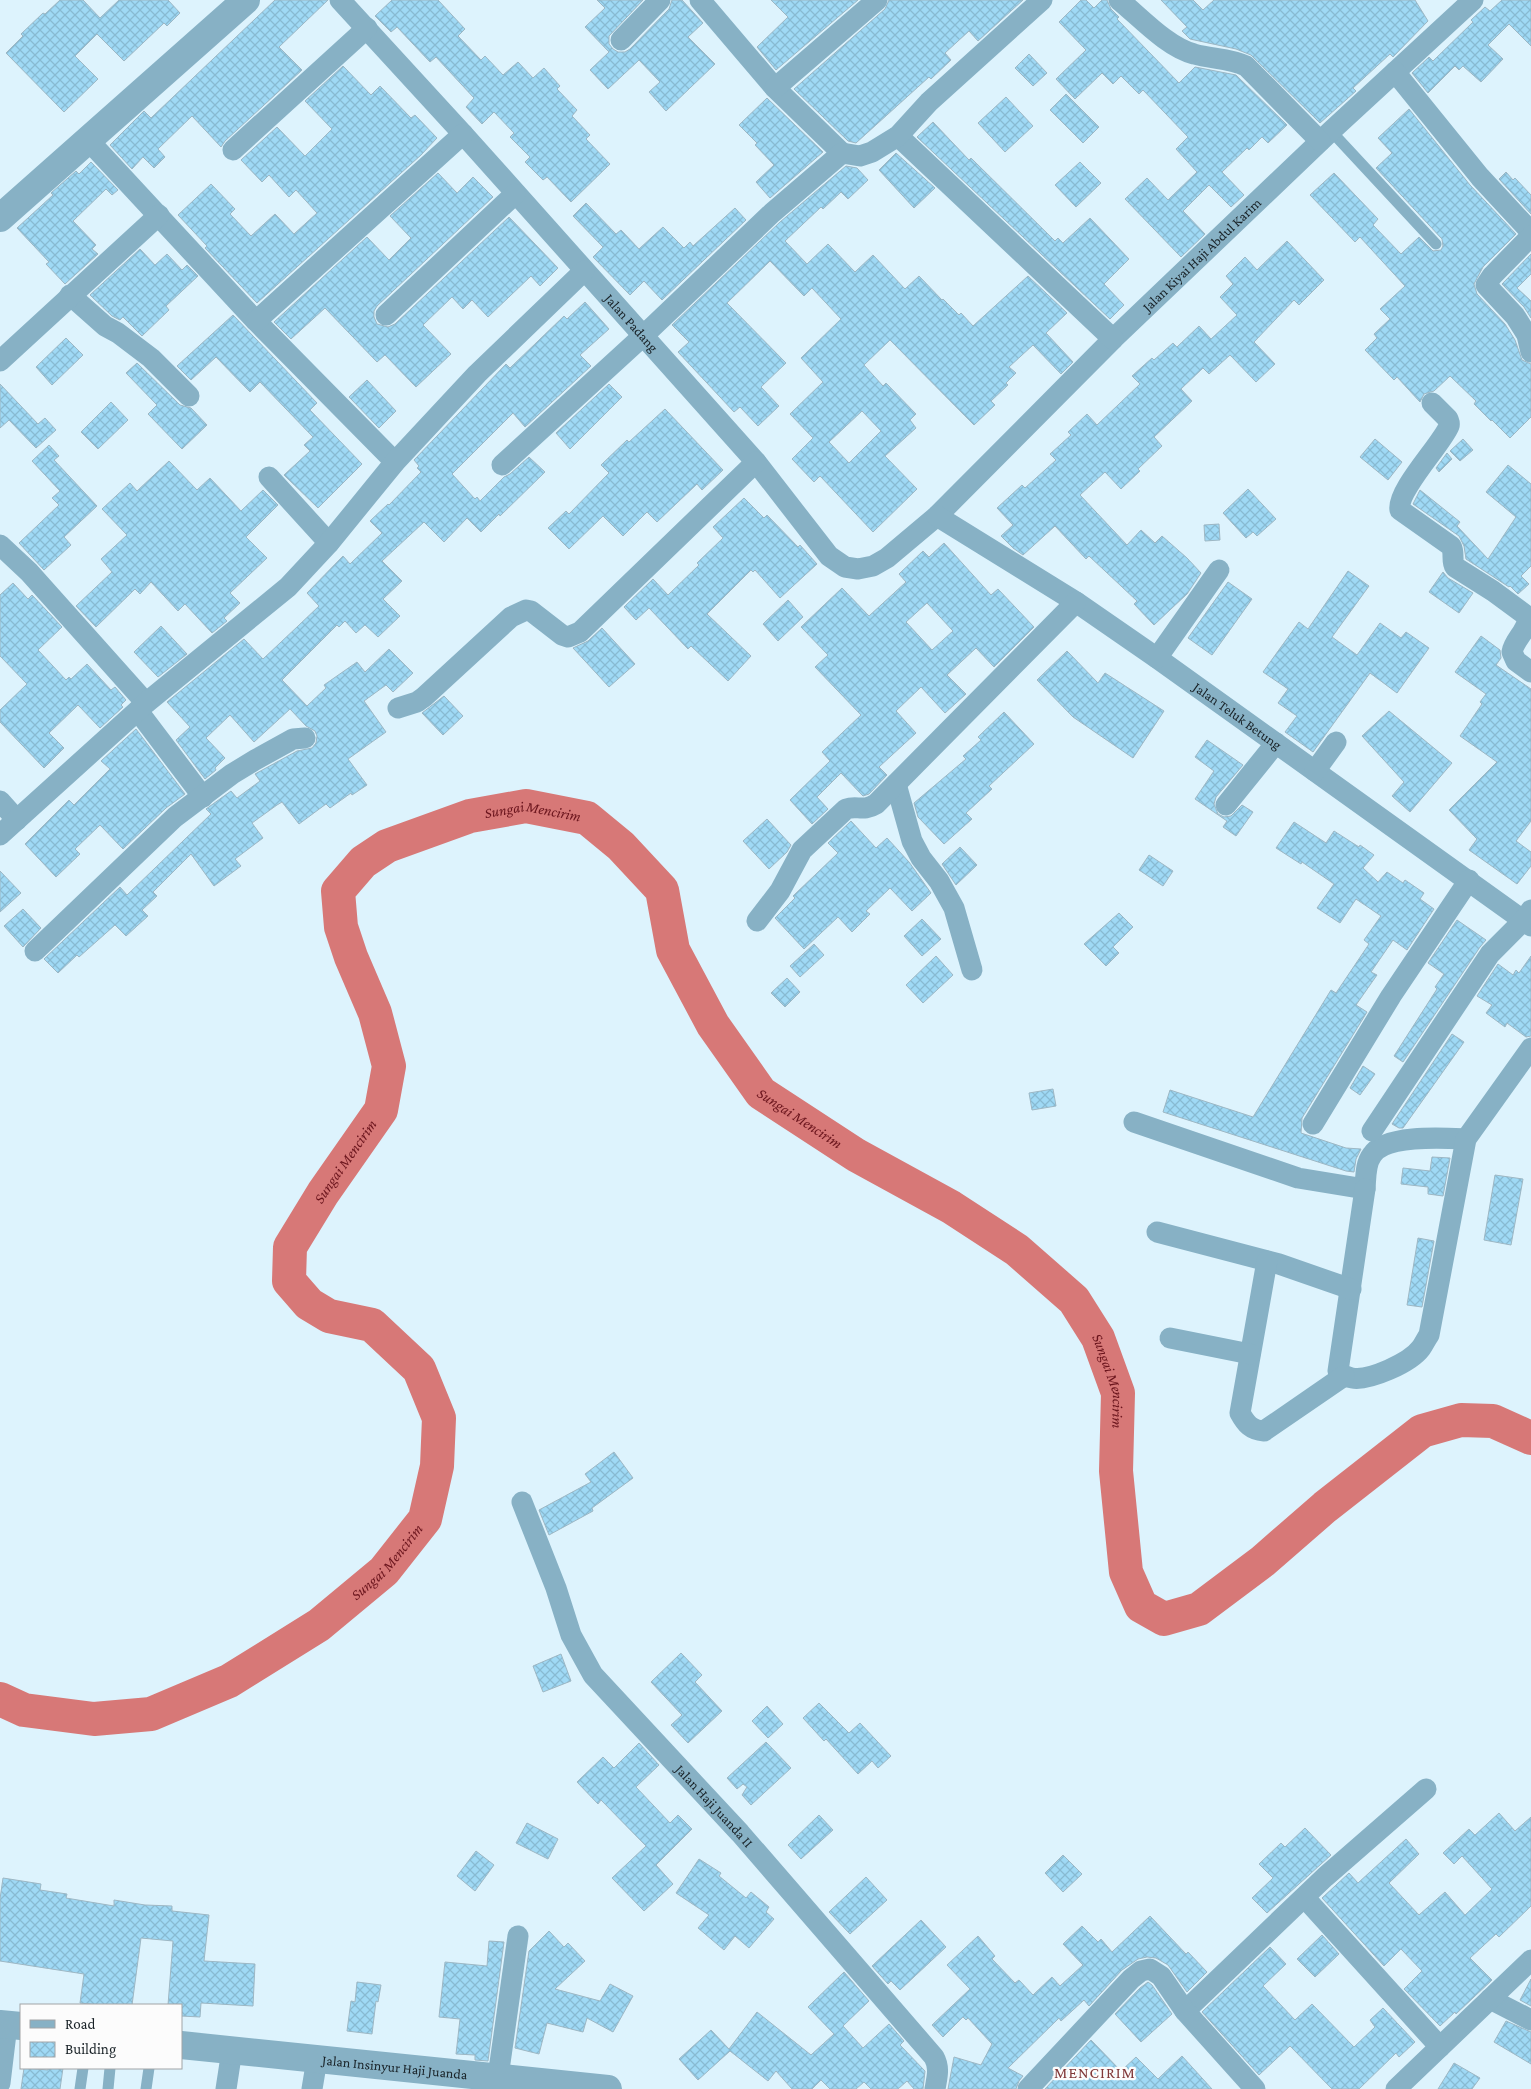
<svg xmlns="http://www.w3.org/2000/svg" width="1531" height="2089" font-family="'Crimson Pro',serif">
<defs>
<pattern id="building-cross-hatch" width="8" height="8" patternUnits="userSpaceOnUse" patternTransform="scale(1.25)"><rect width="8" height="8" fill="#9fd9f5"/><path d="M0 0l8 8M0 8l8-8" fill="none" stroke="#88bad2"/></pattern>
</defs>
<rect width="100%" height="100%" fill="#ddf3fd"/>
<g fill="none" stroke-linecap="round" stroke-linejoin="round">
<path stroke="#d77877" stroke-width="34" id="s1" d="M0 1699 24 1710 94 1719 151 1714 229 1681 319 1625 384 1571 425 1519 437 1466 439 1418 419 1369 372 1325 329 1316 309 1304 289 1281 290 1247 323 1193 381 1110 389 1066 375 1013 351 957 341 927 338 891 363 862 387 846 470 816 526 806 587 818 621 846 662 890 673 950 713 1025 761 1093 856 1155 951 1207 1017 1250 1074 1300 1098 1338 1118 1393 1116 1471 1126 1572 1141 1606 1164 1619 1199 1609 1263 1561 1325 1507 1422 1431 1461 1420 1493 1421 1531 1438"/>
</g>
<path fill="url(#building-cross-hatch)" stroke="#9db7c4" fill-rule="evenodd" d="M60 0H83L100 18 119 0H168L180 13 167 26 164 23 124 61 97 34 75 56 98 79 64 112 6 53 23 36 21 34 43 13 45 14Z
M275 0H328L279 47 302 70 225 141 221 147 192 116 158 149 165 157 154 168 143 157 132 169 110 145 144 111 151 118Z
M392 0H438L465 29 458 36 481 60 485 56 503 75 518 62 533 78 544 68 560 86 557 89 577 110 572 116 590 135 586 139 610 164 571 202 547 177 543 180 525 162 530 157 510 137 514 133 494 112 482 124 466 107 474 98 436 57 430 62 397 27 391 32 375 16Z
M597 0H643L609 36V44L613 49 618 52H625L630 49 669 9 672 0H682L703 23 688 37 715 64 666 111 649 92 660 82 639 60 608 89 590 70 609 52 585 27 605 8Z
M771 0H858L776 70 757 47 788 17Z
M889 0H1023L978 41 969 31 945 53 951 60 931 79 929 77 856 143 848 141 794 89 885 9Z
M1081 0H1086L1094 8 1102 0H1107L1111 9 1119 17 1117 19 1179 83 1195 67 1236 75 1287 125 1268 143 1262 137 1249 150 1247 148 1222 172 1244 195 1231 207 1209 185 1183 211 1205 234 1181 257 1125 199 1147 178 1168 200 1197 172 1176 149 1188 137 1143 90 1139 94 1121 76 1113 84 1102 73 1075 99 1056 79 1086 50 1059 22Z
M1161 0H1193L1203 10 1214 0H1415L1428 21 1393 57 1390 54 1353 88 1356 91 1320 123 1251 55 1236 49 1190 39 1182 31 1187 27Z
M1502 0H1531V46L1509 24 1488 45 1503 59 1481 82 1463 66 1459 70 1455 66 1428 93 1412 73 1429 57 1433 61 1473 22 1471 20 1485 7 1490 11Z
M1029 54 1047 73 1033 86 1015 68Z
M343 66 371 95 380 86 411 118 415 115 437 138 421 155 257 303 205 248 207 246 178 215 211 184 235 209 230 214 251 236 275 214 294 234 317 213 296 190 289 197 269 175 262 182 241 160 277 127 305 156 332 129 305 101Z
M1066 94 1099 127 1083 143 1050 110Z
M1006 97 1033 126 1005 152 978 123Z
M767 98 823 152 770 198 756 182 774 165 755 145 757 143 739 125Z
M1409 109 1470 185 1516 234 1483 267 1474 284 1477 294 1505 324 1515 340 1522 360 1531 364V417L1510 438 1492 420 1491 421 1474 404 1476 401 1450 376 1434 391 1424 394 1420 402 1397 377 1394 380 1365 350 1377 338 1374 334 1390 319 1380 309 1405 286 1360 237 1355 242 1310 195 1334 173 1378 219 1373 225 1401 254 1419 237 1433 251 1441 250 1443 246 1442 239 1376 168 1392 153 1378 138Z
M933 122 969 160 971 158 1055 241 1058 238 1063 243 1090 218 1129 259 1104 284 1124 305 1110 319 917 137Z
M896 153 935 188 914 208 879 170Z
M91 162 118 190 112 195 106 189 73 221 96 245 92 249 98 254 65 284 46 264 49 262 17 228 53 195 51 193 76 171 79 174Z
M1080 162 1101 183 1076 207 1055 185Z
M846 166 857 168 868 180 848 199 841 192 823 209 821 207 785 241 807 264 828 244 855 272 873 255 905 289 919 276 942 300 943 299 959 315 961 313 973 326 1028 276 1067 313 1046 333 1073 362 1061 374 1033 345 1009 367 1016 373 1006 383 1008 385 991 401 995 405 974 425 890 340 864 365 883 386 886 383 916 414 910 420 916 428 885 456 917 489 873 532 820 476 814 482 792 459 813 438 790 414 823 382 801 358 841 319 812 288 804 296 770 261 727 303 786 363 761 387 779 406 758 426 740 407 734 412 678 352 689 342 672 325 780 222ZM862 411 881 431 849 463 829 442Z
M1506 172 1513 180 1515 178 1531 195V214L1499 179Z
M438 173 457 193 473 177 493 197 377 306 374 311V317L377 324 388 327 395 324 509 217 558 268 540 286 531 276 488 317 472 300 463 309 452 297 423 325 451 354 416 387 385 355 377 362 325 308 291 339 274 322 367 237 389 260 411 238 390 216Z
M586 203 616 234 621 230 639 249 663 227 684 248 690 242 693 246 735 208 746 220 662 300 644 281 630 295 593 257 603 247 573 216Z
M1287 241 1324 280 1299 305 1294 300 1254 342 1275 364 1256 382 1230 355 1209 374 1203 368 1181 389 1192 401 1154 437 1162 446 1138 469 1140 471 1121 489 1105 472 1080 495 1127 545 1141 530 1155 543 1162 536 1187 558 1201 573 1187 594 1154 625 1134 604 1137 601 1089 556 1086 559 1055 526 1023 555 1013 548 1001 536 1013 525 997 508 1022 485 1025 488 1056 460 1050 454 1071 435 1068 432 1087 414 1097 425 1140 384 1132 376 1152 358 1154 360 1173 343 1177 347 1199 326 1211 339 1237 315 1220 297 1233 284 1226 276 1245 257 1257 270Z
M140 249 155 265 167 254 182 270 187 265 198 276 166 306 169 310 142 336 123 317 120 320 112 316 90 295Z
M1531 254V274L1517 288 1531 301V318L1524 307 1502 284Z
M585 302 609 329 580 355 591 366 525 427 513 413 452 474 475 499 477 497 480 501 504 477 510 474 529 457 545 472 500 516 499 514 481 532 467 518 444 542 424 522 382 561 402 581 383 599 400 616 378 637 365 625 356 633 345 621 339 627 337 625 282 680 307 706 326 688 324 685 357 662 365 672 389 649 413 673 393 692 386 685 364 701 386 732 348 759 367 785 352 795 351 793 330 808 326 804 299 824 282 802 277 805 252 823 263 838 235 859 241 866 214 886 191 854 153 892 157 896 142 910 148 916 126 936 115 925 79 957 77 955 58 973 44 959 120 887 127 895 211 814 206 809 231 791 237 798 260 781 255 774 297 751 312 748 316 743 317 736 315 731 306 726 290 709 254 742 230 715 206 738 225 758 215 768 216 770 205 779 176 740 190 727 167 702 244 639 263 659 298 626 319 606 307 593 343 556 350 564 382 533 370 521 388 504 389 505 421 472 417 468 419 466 414 460 506 364 510 368 564 316 567 319Z
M233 315 317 403 310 410 362 464 318 508 284 475 310 451 304 445 313 437 260 382 250 392 216 357 191 380 177 366Z
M66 338 83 355 52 385 36 367Z
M137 363 180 405 191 408 207 425 182 449 148 414 157 405 126 373Z
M367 380 396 411 379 428 349 397Z
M0 384 38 424 45 418 56 430 36 448 9 420 0 428Z
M609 384 622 397 570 449 556 433Z
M111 402 128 420 98 449 81 432Z
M665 409 723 470 702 490 697 484 657 522 647 512 623 536 603 516 569 549 548 528 566 511 569 514 609 473 601 465 627 440 629 442Z
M1375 439 1402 462 1388 480 1360 457Z
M1463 439 1473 450 1460 461 1450 451Z
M49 445 59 456 54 460 97 506 64 537 71 545 44 570 19 543 59 505 52 498 60 491 32 461Z
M1447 453 1452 459 1439 472 1436 468Z
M169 461 197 490 210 478 241 511 263 490 278 505 246 537 267 558 230 593 240 603 224 618 227 621 212 633 185 604 178 611 151 582 140 594 135 589 96 627 76 606 112 572 101 559 127 535 102 509 130 483 137 491Z
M1508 465 1531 484V566L1521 576 1529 584 1518 594 1510 586 1509 587 1466 559 1464 546 1459 536 1413 504 1420 490 1460 522 1457 526 1488 559 1516 517 1486 492Z
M1248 489 1276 519 1257 536 1253 532 1246 538 1223 513Z
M744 498 764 518 767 515 798 547 800 545 817 564 780 598 755 570 753 572 751 570 707 614 751 656 728 681 691 646 688 649 649 608 636 620 624 607 653 579 668 595 699 565 697 563 723 538 713 527Z
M1219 524 1220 540 1205 541 1204 525Z
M944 543 991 595 998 589 1034 627 994 667 976 648 947 675 966 694 945 713 921 687 896 711 916 733 879 767 887 775 869 794 863 796 841 773 817 797 828 809 812 824 790 800 830 761 822 752 861 715 815 667 828 655 801 627 842 588 869 616 906 582 899 574 923 551 929 557ZM927 603 953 631 932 650 906 622Z
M1348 571 1369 586 1332 637 1357 655 1380 623 1401 638 1406 632 1429 648 1397 693 1370 673 1313 752 1285 732 1297 716 1278 703 1288 689 1263 672 1299 622 1308 629Z
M1443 572 1448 578 1473 593 1459 613 1429 592Z
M1228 582 1252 599 1212 655 1188 638Z
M13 583 28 599 32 595 62 627 38 650 66 680 69 677 71 679 87 664 111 690 115 687 126 700 121 705 123 707 100 728 78 705 49 733 64 748 44 768 0 722V710L27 684 0 656V595Z
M788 600 803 617 778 641 763 624Z
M161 626 187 654 158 677 134 652Z
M602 628 635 664 609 687 573 648 588 641Z
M1481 636 1500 650 1501 658 1496 665 1531 689V821L1516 841 1531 852V866L1517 884 1469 850 1477 839 1449 810 1497 762 1460 736 1482 704 1480 702 1486 694 1455 672Z
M1067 651 1098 683 1105 673 1164 711 1133 758 1073 717 1037 680Z
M444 696 463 716 443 735 422 713Z
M1389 711 1452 763 1410 812 1392 796 1404 782 1362 736Z
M1004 712 1034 744 989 786 992 789 966 813 972 819 944 844 918 817 914 803 966 759 963 756 981 740 978 737Z
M136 729 185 794 166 808 123 849 100 825 75 849 80 854 56 877 25 844 69 800 74 805 110 769 101 761Z
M1207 740 1243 765 1216 797 1214 804 1218 814 1224 817 1231 816 1242 805 1253 812 1236 836 1223 827 1227 821 1195 799 1214 771 1195 757Z
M767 819 791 845 787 852 769 869 743 841Z
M851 821 876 848 887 838 909 862 931 893 912 911 890 888 866 911 870 914 852 932 838 917 804 949 775 918 795 898 793 896 838 853 828 843Z
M1294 822 1326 843 1334 831 1359 847 1360 845 1374 855 1363 868 1378 882 1387 872 1403 883 1405 880 1424 893 1420 899 1434 909 1407 950 1393 940 1371 972 1377 975 1356 1005 1367 1012 1302 1118 1301 1133 1346 1148 1361 1149 1356 1159 1354 1172 1346 1171 1163 1112 1170 1090 1253 1117 1331 990 1336 993 1369 944 1364 940 1381 916 1356 899 1340 923 1317 908 1334 884 1302 862 1301 864 1276 848Z
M960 847 977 865 956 885 942 864Z
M1149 855 1173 871 1163 886 1139 870Z
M0 871 21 893 0 912Z
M23 909 41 928 23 947 4 926Z
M1119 913 1133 927 1113 947 1119 953 1106 966 1084 944Z
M922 919 941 939 922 956 904 936Z
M1457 920 1486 940 1480 947 1403 1062 1394 1056 1437 989 1435 987 1444 974 1428 963Z
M814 944 824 955 800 977 790 966Z
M936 956 953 975 923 1003 906 985Z
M1531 956V1036L1526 1037 1507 1023 1505 1027 1486 1013 1492 1005 1477 996 1498 964 1513 975 1516 970 1519 973Z
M787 978 800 992 785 1007 771 993Z
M1452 1034 1464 1042 1403 1128H1399L1392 1124Z
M1363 1066 1375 1074 1360 1095 1350 1088Z
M1053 1089 1056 1106 1032 1110 1029 1093Z
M1432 1157 1450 1158 1443 1196 1428 1194V1187L1401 1184 1403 1168 1430 1171Z
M1495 1175 1523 1179 1511 1245 1484 1240Z
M1418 1238 1434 1241 1422 1307 1407 1305Z
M614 1452 633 1478 592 1508 593 1511 549 1535 539 1510 591 1482 585 1474Z
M681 1653 702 1675 695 1682 722 1711 688 1743 671 1725 682 1715 651 1682Z
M561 1654 571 1681 543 1692 533 1666Z
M819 1703 849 1733 860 1723 891 1756 878 1768 872 1761 858 1774 826 1739 824 1741 803 1718Z
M767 1706 783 1724 768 1738 752 1721Z
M766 1742 791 1768 751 1805 742 1795 747 1787 743 1784 737 1789 727 1778Z
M639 1743 659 1765 636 1787 670 1823 678 1815 692 1829 656 1865 673 1884 644 1911 612 1878 646 1846 601 1800 598 1804 577 1782 603 1757 614 1768Z
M1499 1813 1515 1831 1531 1817V1906L1499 1937 1496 1934 1470 1958 1492 1980 1456 2014 1455 2012 1440 2026 1404 1989 1422 1971 1401 1949 1384 1966 1322 1898 1349 1873 1358 1883 1406 1839 1419 1854 1389 1883 1419 1915 1445 1892 1465 1915 1492 1889 1462 1856 1454 1864 1443 1853 1469 1829 1475 1835Z
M819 1815 833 1830 801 1859 788 1845Z
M527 1823 558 1839 548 1859 516 1843Z
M1305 1828 1331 1855 1267 1913 1252 1898 1273 1878 1259 1864 1281 1843 1285 1847Z
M476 1851 494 1865 475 1891 457 1876Z
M1063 1855 1082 1874 1063 1892 1045 1873Z
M699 1859 721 1873 719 1876 746 1898 751 1892 769 1907 766 1912 774 1919 749 1948 735 1936 724 1950 698 1928 709 1915 676 1893Z
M866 1877 887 1900 850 1934 829 1912Z
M3 1878 41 1884 40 1890 67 1894 66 1898 114 1906V1900L145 1905 172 1906V1911L209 1915 204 1961 255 1964 253 2006 201 2003 200 2017 181 2016V2005H168L173 1941 141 1938 132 2005H99L80 2003 84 1974 0 1961V1899Z
M1150 1916 1186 1954 1188 1952 1207 1972 1187 1992 1168 1965 1156 1958 1147 1957 1138 1959 1122 1970 1089 2006 1084 2000 1061 2021 1059 2018 1008 2068 1023 2076 1019 2081 1016 2089H948L954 2057 981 2065 992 2044 968 2018 966 2020 963 2017 943 2037 932 2025 970 1989 947 1965 978 1936 995 1956 992 1959 1015 1983 1019 1980 1033 1995 1052 1977 1060 1986 1083 1965 1063 1944 1082 1926 1098 1942 1101 1939 1112 1952Z
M921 1920 946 1947 900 1990 891 1981 888 1984 872 1966Z
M549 1931 564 1947 568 1943 585 1961 555 1989 600 2001 610 1984 633 1996 613 2032 587 2018 583 2032 547 2023 539 2054 515 2048 529 1951Z
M1322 1935 1339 1954 1315 1977 1297 1959Z
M489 1941 504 1942 488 2061 475 2060V2055L456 2054 460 2019 439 2017 445 1962 487 1966Z
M1270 1947 1286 1964 1263 1986 1295 2020 1312 2004 1354 2047 1375 2027 1370 2020 1383 2008 1415 2042 1399 2057 1396 2053 1359 2089H1332L1290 2046 1259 2075 1202 2012Z
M844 1972 869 2001 843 2026 863 2048 889 2024 904 2041 900 2045 925 2071 923 2089H914L907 2081 898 2089H871L864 2082 856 2089H830L821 2080 812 2089H792L776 2071 768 2081 730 2051 698 2080 679 2059 711 2030 729 2049 757 2012 811 2055 834 2034 808 2007Z
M1531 1979V2006L1520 2000Z
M357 1982 381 1985 378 2002 376 2001 372 2034 347 2031 351 2001 355 2002Z
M1148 1982 1152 1985 1172 2014 1141 2042 1115 2014 1140 1988Z
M1506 2021 1531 2032V2064L1494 2042Z
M1091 2040 1121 2071 1136 2057 1158 2079 1182 2056 1212 2089H1045Z
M1454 2063 1480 2078 1472 2089H1438Z
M24 2068 48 2070V2068H63L60 2089H21Z"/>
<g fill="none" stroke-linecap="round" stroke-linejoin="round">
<path stroke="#87b1c5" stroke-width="11" d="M1331 131 1436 244
M80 2089 83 2068
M108 2089 110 2068
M146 2089 149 2068"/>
<g stroke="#87b1c5" stroke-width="21">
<path id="s2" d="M340 0 463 134 756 462 829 556 845 567 858 569 873 566 887 558 937 516 1113 339 1331 131 1473 0"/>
<path d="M700 0 775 88 842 153"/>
<path d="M1119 0C1140 17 1167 47 1194 54 1211 59 1230 58 1246 66L1320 141"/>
<path d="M621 40 660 0"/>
<path d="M1395 72 1480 177 1531 232"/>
<path d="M775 88 877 0"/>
<path d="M898 136 1113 339"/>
<path d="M89 141 256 321 395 462"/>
<path d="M233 150 367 28"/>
<path d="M1531 236 1492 276 1486 285 1515 316 1527 335 1531 352"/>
<path d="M70 295 105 326 118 333 151 358 189 396"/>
<path d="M386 315 515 194"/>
<path d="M256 321 463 134"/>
<path d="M0 361 159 215"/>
<path d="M1432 403 1448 419C1449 422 1450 423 1449 426 1442 444 1396 491 1400 510L1451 546C1455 553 1451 561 1455 567L1493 591 1527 616C1530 629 1514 639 1512 652L1516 661 1531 672"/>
<path d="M502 465 643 336 772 213 842 153 860 156 872 152 898 136 929 102 1042 0"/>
<path d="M269 477 329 543"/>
<path id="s3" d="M937 516 1076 602 1157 658 1531 926"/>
<path d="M0 545 29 572 146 703"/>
<path d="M1157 658 1219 570"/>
<path d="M398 708 417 702 424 697 511 617 526 610 531 611 562 635 568 637 580 632 756 462"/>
<path d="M138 711 203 797"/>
<path d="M1315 771 1336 742"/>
<path d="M896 784 912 841 921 858 939 881 954 908 972 970"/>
<path d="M0 801 17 820"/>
<path d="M1226 805 1276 743"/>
<path d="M0 835 146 703 288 587 329 543 395 462 477 374 584 271"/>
<path d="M757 921 780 891 802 850 846 809C857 805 863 812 876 804L1076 602"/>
<path d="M35 951 175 817 232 774 255 760 293 739 305 738"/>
<path d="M1134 1122 1298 1178 1365 1189C1366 1178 1365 1164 1372 1155 1385 1134 1444 1138 1466 1139"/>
<path d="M1313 1124 1391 996 1469 880"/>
<path d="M1372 1131 1490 954 1524 920 1531 910"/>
<path d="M1365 1189 1338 1371C1342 1375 1346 1377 1352 1378 1369 1381 1410 1363 1421 1348 1424 1344 1426 1339 1429 1335L1466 1139 1531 1048"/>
<path d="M1157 1232 1279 1264 1351 1289"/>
<path d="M1267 1261 1240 1413C1246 1424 1251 1430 1264 1431L1344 1376"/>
<path d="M1170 1338 1250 1354"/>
<path id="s4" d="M522 1502 556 1588 571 1635 593 1675 740 1833 934 2057C940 2068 937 2077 935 2089"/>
<path d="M1305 1898 1440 2047"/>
<path d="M1490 1999 1531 2020"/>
<path d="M1185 2011 1325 1877 1426 1789"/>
<path d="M498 2077 518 1936"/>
<path d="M0 2083 7 2025"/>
<path d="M226 2089 232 2050"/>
<path d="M312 2089 317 2059"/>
<path d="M1028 2089 1131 1979 1141 1971 1150 1969 1161 1976 1185 2011 1255 2089"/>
<path d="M1396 2089 1531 1960"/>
</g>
<g stroke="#87b1c5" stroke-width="28">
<path d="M0 218 246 0"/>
<path d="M0 2024 21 2026"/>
<path id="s5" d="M181 2045 608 2089"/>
</g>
</g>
<g text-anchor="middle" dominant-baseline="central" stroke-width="4.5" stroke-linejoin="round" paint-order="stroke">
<g font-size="14" fill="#182126" stroke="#fcfcfc">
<text stroke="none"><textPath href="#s2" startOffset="1242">Jalan Kiyai Haji Abdul Karim</textPath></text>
<text stroke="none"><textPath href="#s2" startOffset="435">Jalan Padang</textPath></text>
<text stroke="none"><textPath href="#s3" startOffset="361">Jalan Teluk Betung</textPath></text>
<text stroke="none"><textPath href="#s4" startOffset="366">Jalan Haji Juanda II</textPath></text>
<text stroke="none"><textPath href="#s5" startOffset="215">Jalan Insinyur Haji Juanda</textPath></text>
</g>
<g font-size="15" font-style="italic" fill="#6b151d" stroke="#fcfcfc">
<text stroke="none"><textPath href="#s1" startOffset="1459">Sungai Mencirim</textPath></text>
<text stroke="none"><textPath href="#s1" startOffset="1894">Sungai Mencirim</textPath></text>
<text stroke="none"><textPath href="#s1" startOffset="949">Sungai Mencirim</textPath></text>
<text stroke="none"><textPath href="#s1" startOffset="2314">Sungai Mencirim</textPath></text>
<text stroke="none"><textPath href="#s1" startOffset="438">Sungai Mencirim</textPath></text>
</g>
<g font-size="16" letter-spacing="1" fill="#803839" stroke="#fcfcfc">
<text x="1095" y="2072">MENCIRIM</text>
</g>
</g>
<rect x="20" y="2004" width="162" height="65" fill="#fcfcfc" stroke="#a1a4a6"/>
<rect x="30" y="2020" width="25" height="8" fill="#87b1c5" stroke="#a1a4a6"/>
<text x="65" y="2029" font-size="15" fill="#182126">Road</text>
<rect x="30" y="2042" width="25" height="15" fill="url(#building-cross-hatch)" stroke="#a1a4a6"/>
<text x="65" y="2054" font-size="15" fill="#182126">Building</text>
</svg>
